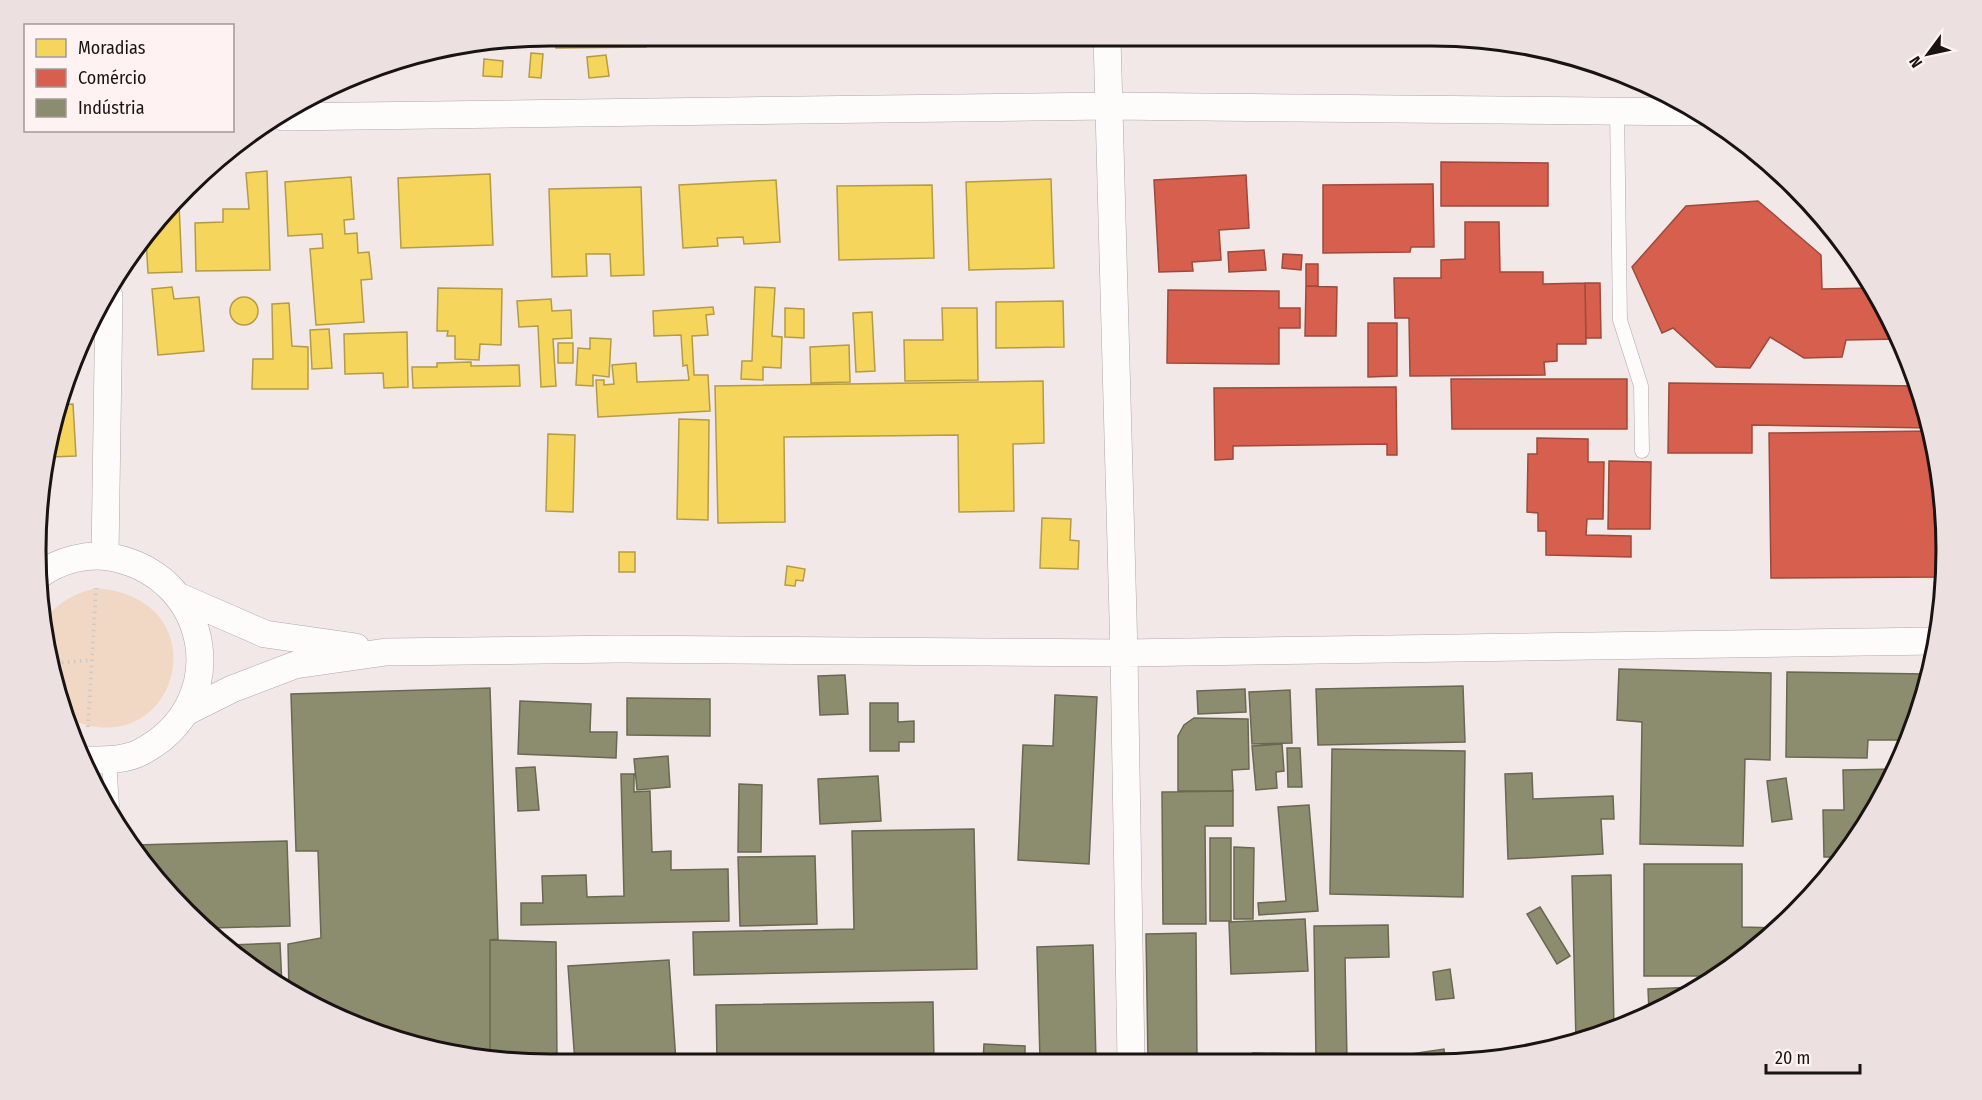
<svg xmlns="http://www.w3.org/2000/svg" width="1982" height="1100" font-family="'Fira Sans Condensed',sans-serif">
<rect width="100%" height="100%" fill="#f2e8e7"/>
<path fill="#f1d8c4" d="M96 588C224 598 178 767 69 719L45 619C60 601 74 594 96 588Z"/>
<path fill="#f6d55c" stroke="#b49b46" stroke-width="1.5" d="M555 36H646V47L556 48Z
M816 36H914V37L816 39Z
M1323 37H1440V44L1323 43Z
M531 53 543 54 541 78 529 77Z
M606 55 609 76 589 78 587 57Z
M484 59 503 61 502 77 483 76Z
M267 171 270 270 196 271 195 223 223 222V209H249L246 173Z
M490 174 493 245 401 248 398 178Z
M351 177 354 219 344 220 345 234 357 233 358 253 369 252 372 279 361 280 364 322 316 325 310 249 323 248 322 234 288 236 285 182Z
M1051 179 1054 268 969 270 966 182Z
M776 180 780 242 744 244 743 237 717 238 718 246 683 248 679 185Z
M932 185 934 258 839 260 837 186Z
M641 187 644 275 611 276 610 254H586L587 276 552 277 549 189Z
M179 204 182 272 148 273 146 239Z
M172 287 174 299 199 297 204 351 158 355 152 289Z
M755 287 775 288 772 336 782 337 781 368 763 367V380L741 379 742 361H752Z
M438 288 502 289 501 345 480 344 479 360 455 359V336H447L448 331H437Z
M230 311a14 14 0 1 1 28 0a14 14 0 1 1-28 0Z
M551 299 552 311 571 310 572 338 553 339 556 386 541 387 538 326 519 327 517 301Z
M1063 301 1064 347 996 348V302Z
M289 303 292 346 308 347V389H252L253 359H273L272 304Z
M713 307 714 314 706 315 708 335 692 336 694 375H708L710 411 598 417 596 380H604V385L614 384 612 365 636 363 637 382 689 380 687 365 683 366 681 335 654 336 653 311Z
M785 308 804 309V338L785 337Z
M942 308H977L978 380 905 381 904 340H943Z
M872 312 875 371 856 372 853 313Z
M329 329 332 368 312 369 310 330Z
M407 332 408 387 384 388 383 373 345 374 344 334Z
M590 338 611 339 609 377 593 375V386L576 385 578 348 590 349Z
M558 343H573V363H558Z
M849 345 850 382 811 383 810 347Z
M471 362V366L519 365 520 386 413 388 412 367H437V363Z
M1043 381 1044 443 1013 444 1014 511 959 512 958 435 784 437 785 522 718 523 715 386Z
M73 404 76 456 50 457 54 417 59 405Z
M679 419 709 420 708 520 677 519Z
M548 434 575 435 573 512 546 511Z
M1042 518 1071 519 1070 540 1079 541 1078 569 1040 568Z
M619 552H635V572H619Z
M787 566 805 569 803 581 796 580 795 586 785 585Z"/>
<path fill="#d6604d" stroke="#9d493b" stroke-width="1.5" d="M1441 162 1548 163V206H1441Z
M1246 175 1249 228 1219 230 1221 260 1192 262 1193 271 1159 272 1154 180Z
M1433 184 1434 247H1411L1410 252 1323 253V185Z
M1758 201 1821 255 1822 289 1871 288 1893 323 1899 339 1846 340 1842 357 1804 358 1770 337 1750 368 1716 367 1673 328 1662 333 1632 267 1686 206Z
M1465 222H1499L1500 272H1543V284L1585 283 1586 344H1557V361L1544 362 1545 375 1410 376 1409 318H1395L1394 278H1441V260L1465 259Z
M1264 250 1266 270 1229 272 1228 252Z
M1283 254 1302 255 1301 270 1282 268Z
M1306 264H1318V286H1306Z
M1585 283H1600L1601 338H1586Z
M1306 286 1337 287 1336 336H1305Z
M1168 290 1279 291V308H1300V328H1279V364L1167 363Z
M1368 323H1397V376L1368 377Z
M1451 379H1627V429H1452Z
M1669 383 1917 386 1930 428 1752 425V453H1668Z
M1396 387 1397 455H1387V444L1233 446V459L1215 460 1214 388Z
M1931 431 1945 517 1943 577 1771 578 1769 433Z
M1537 438 1588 439V462H1604L1603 519H1587L1586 535 1631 536V557L1546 555V531H1538V513L1527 512 1528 454H1537Z
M1609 461 1651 462 1650 529H1608Z"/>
<path fill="#8c8c6e" stroke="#6a6852" stroke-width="1.5" d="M1619 669 1771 673 1770 760 1745 759 1743 846 1640 844 1642 722 1617 720Z
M1787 672 1928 674 1919 716 1907 740H1868L1867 758 1786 757Z
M845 675 848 714 820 715 818 676Z
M1463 686 1465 742 1318 745 1316 689Z
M490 688 498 939 490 940V1059L417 1046 293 995 289 992 288 944 321 938 318 851H296L291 694Z
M1245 689 1246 712 1198 714 1197 691Z
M1290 690 1292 743 1252 744 1249 692Z
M1055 695 1097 697 1089 864 1018 860 1023 745 1053 746Z
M627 698 710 699V736L627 735Z
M520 701 591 704 590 732H617L616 758 518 754Z
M870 703H898V722L914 721V742H899V751H870Z
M1194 718 1248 719 1249 769 1232 770 1233 791H1178V736L1184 725Z
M1282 744 1284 771 1276 772 1277 788 1256 790 1252 746Z
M1287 748H1300L1302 787H1288Z
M1332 749 1465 751 1463 897 1330 894Z
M668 756 670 787 637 790 634 759Z
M535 767 539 810 518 811 516 768Z
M1894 769 1877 807 1839 857H1824L1823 810H1844L1843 770Z
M1532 773 1533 799 1613 796 1614 819H1601L1603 854 1508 859 1505 774Z
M621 774H634V792L650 791 652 852 671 851V870L728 869 729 921 521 925V903H543L542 876 586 875 587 897 624 896Z
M878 776 881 821 820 824 818 779Z
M1786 778 1792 819 1772 822 1767 781Z
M739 784 762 785 761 852H738Z
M1233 791V826H1205L1206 924H1163L1162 792Z
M1309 805 1318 911 1259 915 1258 903 1286 901 1278 807Z
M974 829 977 969 694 975 693 932 854 929 852 831Z
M1210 838H1231V921H1210Z
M287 841 290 926 211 928 163 889 136 845Z
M1234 847 1254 848 1253 919H1234Z
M815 856 817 924 740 926 738 857Z
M1644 864H1742V927L1777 928 1719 976H1644Z
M1611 875 1614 1028 1598 1037 1576 1042 1572 876Z
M1540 907 1570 956 1557 964 1527 914Z
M1305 919 1308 971 1231 974 1229 922Z
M1388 925 1389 957 1345 958 1347 1060H1316L1314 926Z
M1196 933 1197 1061H1148L1146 934Z
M490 940 556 942 557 1063H517L490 1059Z
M280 943 282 986 232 945Z
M1093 945 1096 1061H1040L1037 947Z
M669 960 676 1062 575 1063 568 966Z
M1450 969 1454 998 1436 1000 1433 972Z
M1698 987 1649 1011 1648 989Z
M933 1002 934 1062H717L716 1005Z
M984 1044 1025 1046V1061H983Z
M1444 1049 1445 1060H1391V1057Z
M1253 1053 1302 1054 1301 1060H1253Z"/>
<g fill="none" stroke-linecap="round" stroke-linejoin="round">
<defs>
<path id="lane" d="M1617 111 1620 320 1641 386 1642 451
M109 761 112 806"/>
<path id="street" d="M1107 37 1124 653 1131 1061
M283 117 1108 106 1699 112
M105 556 109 296
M38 576C59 560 89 552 115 558 213 580 232 705 141 752 124 761 103 760 83 760
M180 597 265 634 356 647
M186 712 232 689 295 665 386 652 620 649 1124 653 1936 641"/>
</defs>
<use href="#lane" stroke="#afa8a8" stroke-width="15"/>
<use href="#street" stroke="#afa8a8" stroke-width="28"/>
<path stroke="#cdcac9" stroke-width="4" stroke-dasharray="1.5 4.5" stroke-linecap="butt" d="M56 663 92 660
M88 727 96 588"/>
<use href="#lane" stroke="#fdfcfb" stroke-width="14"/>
<use href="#street" stroke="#fdfcfb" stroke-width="27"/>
</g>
<path d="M0 0H1982V1100H0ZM550 46H1432A504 504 0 0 1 1936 550V550A504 504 0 0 1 1432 1054H550A504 504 0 0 1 46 550V550A504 504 0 0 1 550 46Z" fill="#ece1e0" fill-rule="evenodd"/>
<path fill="none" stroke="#191312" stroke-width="3" d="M550 46H1432A504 504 0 0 1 1936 550V550A504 504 0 0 1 1432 1054H550A504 504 0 0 1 46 550V550A504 504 0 0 1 550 46Z"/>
<rect x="24" y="24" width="210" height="108" fill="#fef3f2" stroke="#a29998" stroke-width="1.5"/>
<rect x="36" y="39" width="30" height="18" fill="#f6d55c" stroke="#a29998" stroke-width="1.5"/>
<text x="78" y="54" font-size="18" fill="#191312">Moradias</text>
<rect x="36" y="69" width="30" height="18" fill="#d6604d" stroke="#a29998" stroke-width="1.5"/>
<text x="78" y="84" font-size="18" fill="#191312">Comércio</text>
<rect x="36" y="99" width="30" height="18" fill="#8c8c6e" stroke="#a29998" stroke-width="1.5"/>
<text x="78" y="114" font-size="18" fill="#191312">Indústria</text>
<g transform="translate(1928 54) rotate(237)" stroke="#fef3f2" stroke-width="4.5" paint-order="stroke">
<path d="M0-4.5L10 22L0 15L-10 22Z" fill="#191312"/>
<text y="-9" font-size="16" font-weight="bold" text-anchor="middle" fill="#191312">N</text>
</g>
<path d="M1766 1064v9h94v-9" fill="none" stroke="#191312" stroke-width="3"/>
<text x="1775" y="1064" font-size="18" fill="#191312" stroke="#fef3f2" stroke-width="4.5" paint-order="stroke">20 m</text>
</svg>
